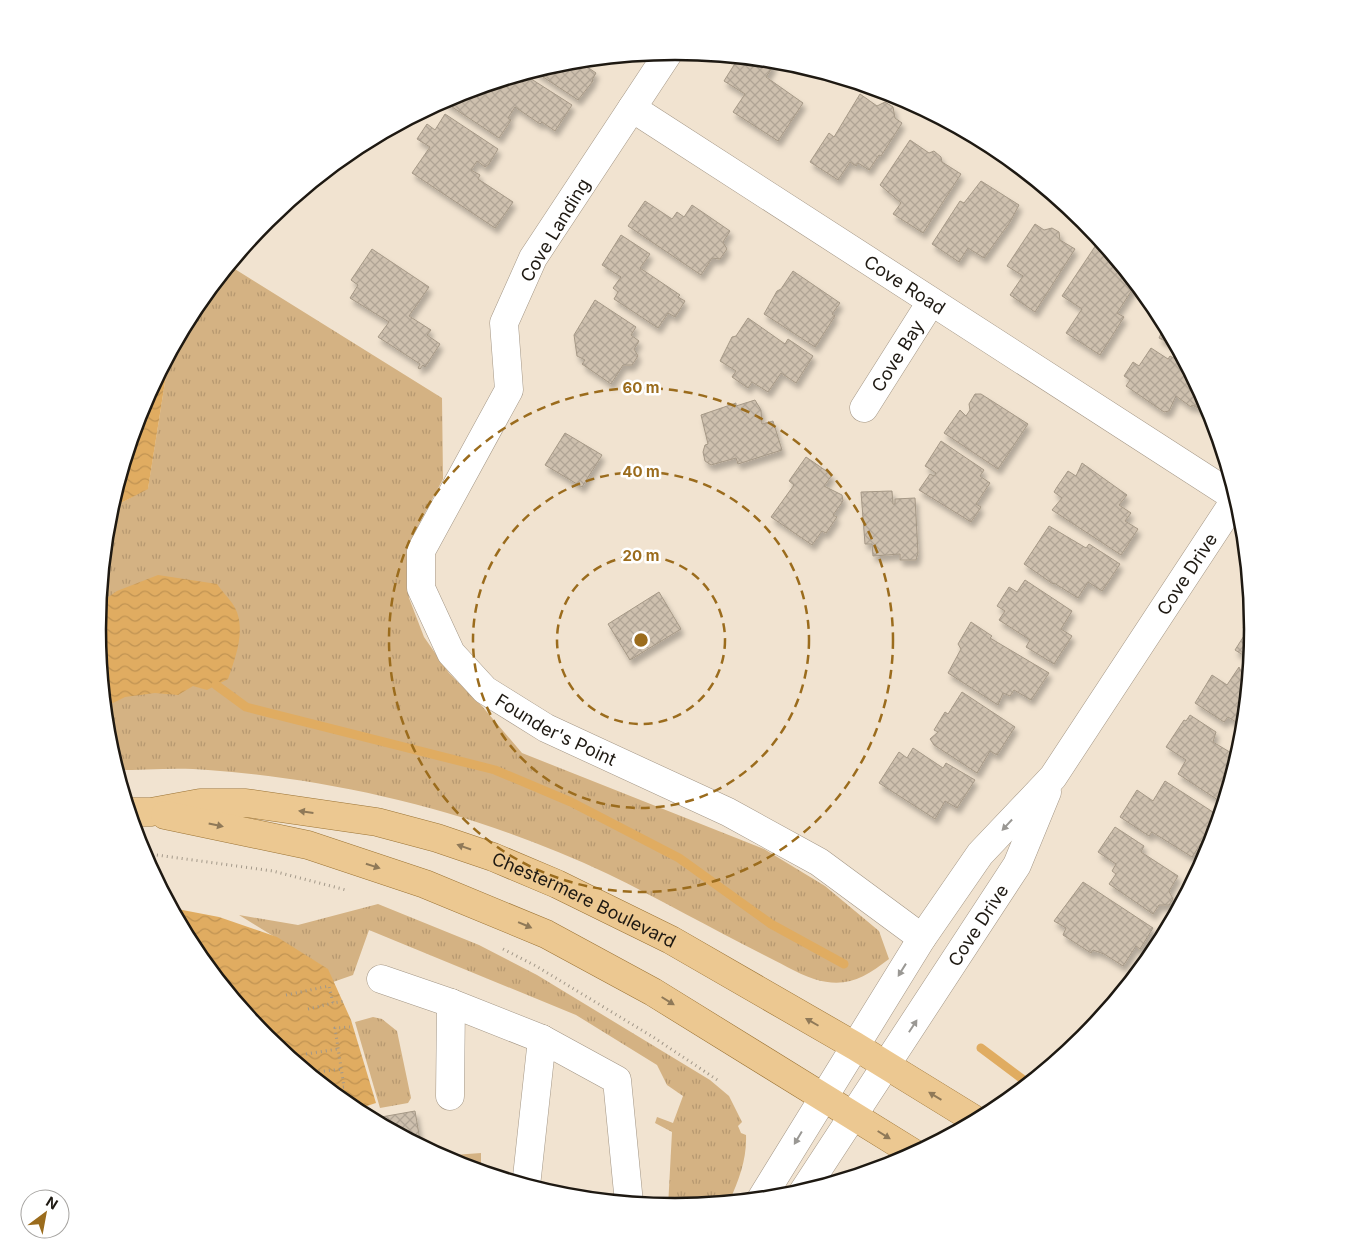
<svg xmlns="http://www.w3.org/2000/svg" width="1351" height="1259" font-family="Inter,sans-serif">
<defs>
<pattern id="grass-tufts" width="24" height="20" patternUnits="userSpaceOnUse" patternTransform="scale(1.25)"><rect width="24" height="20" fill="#d4b283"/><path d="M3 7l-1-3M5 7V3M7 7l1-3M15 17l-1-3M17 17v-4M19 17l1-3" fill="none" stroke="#b69870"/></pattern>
<pattern id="water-waves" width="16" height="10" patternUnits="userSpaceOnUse" patternTransform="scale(1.25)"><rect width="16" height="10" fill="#e0ac61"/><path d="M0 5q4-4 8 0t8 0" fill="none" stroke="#c09353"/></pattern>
<pattern id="building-cross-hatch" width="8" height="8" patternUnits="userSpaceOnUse" patternTransform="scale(1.25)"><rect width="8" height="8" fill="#cec0ae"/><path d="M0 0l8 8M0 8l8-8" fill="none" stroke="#b0a495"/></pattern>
<filter id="shadow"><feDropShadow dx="3" dy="5.5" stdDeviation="2.5" flood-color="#0004"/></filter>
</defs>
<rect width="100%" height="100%" fill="#f1e3d0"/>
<path fill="url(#grass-tufts)" d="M230 266 442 398 443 479 419 524 407 556 409 598 424 637 449 673 481 705 522 753 764 849 825 886 879 931 889 959C864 978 846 989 814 979 796 973 779 962 762 954 710 928 660 899 608 874 484 815 344 780 208 770 178 767 147 770 117 770L108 742 97 629 108 516 121 503 148 488 169 357 195 308Z
M378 904 479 945 537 975 710 1080 729 1096 742 1122 738 1126 741 1133 746 1135C747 1159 739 1180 729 1202L668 1207 672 1132 655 1123 657 1117 673 1123 683 1096 667 1085 657 1065 576 1015 369 930 353 975 333 982 327 969 239 915 298 925Z
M373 1017 382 1019 397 1031 411 1098 408 1103 380 1108 355 1022Z
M481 1153V1172L454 1164 440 1156Z"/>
<path fill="url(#water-waves)" d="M169 357 148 489 121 503 109 513 141 408Z
M158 575 217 584C221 590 227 596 232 603 248 625 236 656 228 679L207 690 193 686 178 695 155 693 125 697 113 703 104 702 97 629 100 603 117 591Z
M172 908 219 917 277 937 328 969 351 1020 376 1103 354 1110 266 1038 195 951Z"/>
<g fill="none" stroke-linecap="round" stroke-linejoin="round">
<path stroke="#e0ac61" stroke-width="9" d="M216 685 246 707 495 770 571 802 679 858 771 924 844 964
M981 1048 1029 1084"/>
</g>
<path fill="url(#building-cross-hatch)" stroke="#a59886" filter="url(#shadow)" d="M739 57 767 60 774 65 766 77 803 103 778 141 733 112 745 94 724 81Z
M582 60 584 62 583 64 596 73 592 80 593 81 578 100 534 71 563 62Z
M520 75 522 79 525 75 572 105 555 131 542 122 540 124 515 107 508 118 511 120 499 138 446 103 445 100 454 95Z
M860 94 877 106 885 102 893 107 895 118 902 123 881 156 879 155 869 170 858 163 856 166 850 162 838 180 810 162 829 133 834 137Z
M445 114 498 149 489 164 485 167 477 161 471 170 480 175 478 179 513 202 495 228 412 173 430 147 417 139 427 124 435 130Z
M910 140 929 153 934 151 941 157 942 162 961 174 923 233 893 214 901 203 880 185Z
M981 181 1019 205 1010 222 984 258 968 248 959 262 932 244 960 201 964 203Z
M645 201 672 219 677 212 684 217 692 205 730 231 723 242 727 249 720 259 712 258 701 275 628 226Z
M1035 224 1044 230 1052 228 1059 232 1060 240 1075 249 1035 312 1010 295 1023 276 1007 266Z
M621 235 650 254 640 268 680 295 678 297 685 301 675 317 668 313 658 328 614 299 618 292 613 288 621 277 602 265Z
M1103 244 1136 284 1117 313 1124 317 1100 355 1066 333 1082 309 1062 296 1096 245Z
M372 249 429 287 409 316 431 330 427 335 440 344 425 367 423 365 420 369 418 368 420 364 378 337 389 322 350 298 358 285 351 280Z
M793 271 840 303 832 314 835 316 815 347 764 314 777 291 781 289Z
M595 300 636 327 631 335 639 341 634 349 638 356 632 365H623L611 384 582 364 585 360 577 356 574 335Z
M748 318 785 344 788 339 813 356 796 383 781 373 768 392 752 382 748 388 732 377 736 371 720 361 732 337 736 336Z
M1165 325 1177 347 1159 338Z
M1151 348 1168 359 1170 356 1187 365 1212 415 1192 405 1191 407 1176 396 1169 411 1164 412 1126 386 1130 380 1124 376 1133 362 1139 366Z
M975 394H981L1028 424 998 469 944 433 960 410 966 416 970 410 969 404Z
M755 400 761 410 762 424 773 421 782 450 738 464 736 458 711 465 705 461 703 452 705 445 708 444 701 415 736 403V406Z
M565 433 602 455 582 487 545 465Z
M941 441 984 470 980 476 990 483 976 504 981 507 971 522 919 490 930 474 934 476 936 473 925 466Z
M806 457 832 475 824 486 842 495 843 501 833 515 837 517 826 533 822 531 812 545 771 517 794 485 789 481Z
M1082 463 1127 495 1119 505 1131 513 1125 521 1138 529 1121 555 1052 510 1062 498 1054 492 1057 487 1068 471 1076 476Z
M892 491 893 504H895V499L915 498 918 553 916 560H900V554L873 556 872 544H865L861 492Z
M1049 526 1086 548 1089 544 1120 564 1102 591 1088 582 1078 598 1054 583 1053 584 1024 564Z
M1025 580 1072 611 1061 629 1072 636 1054 664 1026 647 1030 640 999 620 1005 611 997 606 1009 587 1017 592Z
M659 592 681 629 630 660 608 624Z
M1252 614 1254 630 1251 660 1235 650 1247 631 1243 628Z
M971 622 992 636 990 638 1049 673 1031 700 1014 690 1010 696 1003 693 998 705 948 673 961 649 958 644Z
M1239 667 1242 673H1249L1244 727 1228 717 1224 722 1195 703 1212 675 1227 685Z
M962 692 1015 727 997 755 990 751 977 773 934 745 930 739 938 732 934 730 945 712 948 714Z
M1190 715 1216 732 1213 742 1238 757 1224 804 1178 774 1186 760 1166 747 1184 720 1186 721Z
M913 748 943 768 946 763 975 780 957 808 945 801 935 819 879 783 899 752 907 758Z
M1165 781 1219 816 1192 857 1152 832 1149 836 1120 817 1137 790 1153 801Z
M1115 827 1144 846 1141 852 1178 876 1169 891 1173 899 1169 905H1159L1153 914 1109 884 1116 874 1112 871 1116 864 1098 852Z
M1083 882 1153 928 1140 949 1136 946 1123 966 1104 954 1093 950 1091 953 1063 935 1066 928 1054 921Z
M415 1111 421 1146 370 1119Z"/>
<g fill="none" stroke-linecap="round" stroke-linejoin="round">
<defs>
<g id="minor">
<path id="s1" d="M669 52 533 258 504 323 509 390 421 551V588L451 653 485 690 546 728 728 812 819 862 922 938"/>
<path id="s2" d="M632 108 1236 498"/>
<path id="s3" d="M864 408 931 302"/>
<path d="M381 979 451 1003 542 1039"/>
<path d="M450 1096 451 1003"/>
<path d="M526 1186 542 1039 617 1080 629 1203"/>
<path id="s4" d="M803 1192 1017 865 1047 792"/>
<path id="s5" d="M761 1199 922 938 980 854 1053 777 1237 497"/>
</g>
<g id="major">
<path id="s6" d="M129 812H151L200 803H246L377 822 437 838 493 857 557 884 671 940 855 1046 977 1121"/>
<path d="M165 815 308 845 425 884 546 934 653 992 915 1154"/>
</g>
</defs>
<use href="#minor" stroke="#a39685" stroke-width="29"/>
<use href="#major" stroke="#9b7334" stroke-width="29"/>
<path stroke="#a29889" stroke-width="3" stroke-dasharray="1 4" stroke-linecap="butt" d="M142 853 273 871 346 890
M503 949 536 966 653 1037 719 1081
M286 995 329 986 333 1003 345 1001
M308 1009 333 1003
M306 1054 338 1049
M309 1073 342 1069
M328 1089 344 1087 335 1028 350 1027"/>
<use href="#minor" stroke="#fff" stroke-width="28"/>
<use href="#major" stroke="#ecc891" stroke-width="28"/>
</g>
<defs><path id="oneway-solid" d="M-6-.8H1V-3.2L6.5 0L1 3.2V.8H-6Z" transform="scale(1.25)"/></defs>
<g fill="#8f7958">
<use href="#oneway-solid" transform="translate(306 812) rotate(-172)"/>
<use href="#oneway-solid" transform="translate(216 825) rotate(12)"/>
<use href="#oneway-solid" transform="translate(464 847) rotate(-161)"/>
<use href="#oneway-solid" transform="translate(373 866) rotate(18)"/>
<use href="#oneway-solid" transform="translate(525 925) rotate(23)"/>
<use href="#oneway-solid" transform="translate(668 1001) rotate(32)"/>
<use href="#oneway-solid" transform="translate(812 1022) rotate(-150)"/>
<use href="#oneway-solid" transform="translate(935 1096) rotate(-149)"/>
<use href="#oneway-solid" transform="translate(884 1135) rotate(32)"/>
</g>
<g fill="#9a9894">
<use href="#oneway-solid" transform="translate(1007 825) rotate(133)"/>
<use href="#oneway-solid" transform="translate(902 970) rotate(122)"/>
<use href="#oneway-solid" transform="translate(913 1026) rotate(-57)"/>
<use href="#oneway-solid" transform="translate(798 1138) rotate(121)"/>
</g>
<g fill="none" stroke="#9b6c1d" stroke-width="2.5" stroke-dasharray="9 6">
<circle cx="641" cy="640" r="84"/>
<circle cx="641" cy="640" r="168"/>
<circle cx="641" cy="640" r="252"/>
</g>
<g text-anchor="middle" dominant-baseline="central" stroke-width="5" stroke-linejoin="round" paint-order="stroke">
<g font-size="18" fill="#1e1912" stroke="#fff">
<text transform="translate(555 230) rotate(-59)">Cove Landing</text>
<text stroke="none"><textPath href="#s2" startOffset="325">Cove Road</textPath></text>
<text stroke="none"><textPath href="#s3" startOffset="62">Cove Bay</textPath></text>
<text stroke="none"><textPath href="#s5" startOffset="758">Cove Drive</textPath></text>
<text stroke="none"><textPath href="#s1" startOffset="809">Founder's Point</textPath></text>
<text stroke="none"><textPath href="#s6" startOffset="472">Chestermere Boulevard</textPath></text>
<text stroke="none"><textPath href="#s4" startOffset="319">Cove Drive</textPath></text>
</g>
</g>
<path d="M0 0H1351V1259H0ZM106 629a569 569 0 1 1 1138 0a569 569 0 1 1-1138 0Z" fill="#fff" fill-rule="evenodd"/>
<path fill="none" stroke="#1e1912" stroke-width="2.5" d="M106 629a569 569 0 1 1 1138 0a569 569 0 1 1-1138 0Z"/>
<circle cx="641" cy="640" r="8" fill="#9b6c1d" stroke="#fff" stroke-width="2.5"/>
<g font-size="15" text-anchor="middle" font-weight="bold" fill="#9b6c1d" stroke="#fff" stroke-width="5" stroke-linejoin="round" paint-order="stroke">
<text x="641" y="393">60 m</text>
<text x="641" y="477">40 m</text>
<text x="641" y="561">20 m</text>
</g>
<g transform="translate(45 1214) rotate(32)"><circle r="24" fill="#ffffff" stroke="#a5a3a0"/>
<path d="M0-4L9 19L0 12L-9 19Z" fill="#9b6c1d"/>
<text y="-8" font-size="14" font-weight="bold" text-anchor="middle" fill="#1e1912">N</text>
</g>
</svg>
